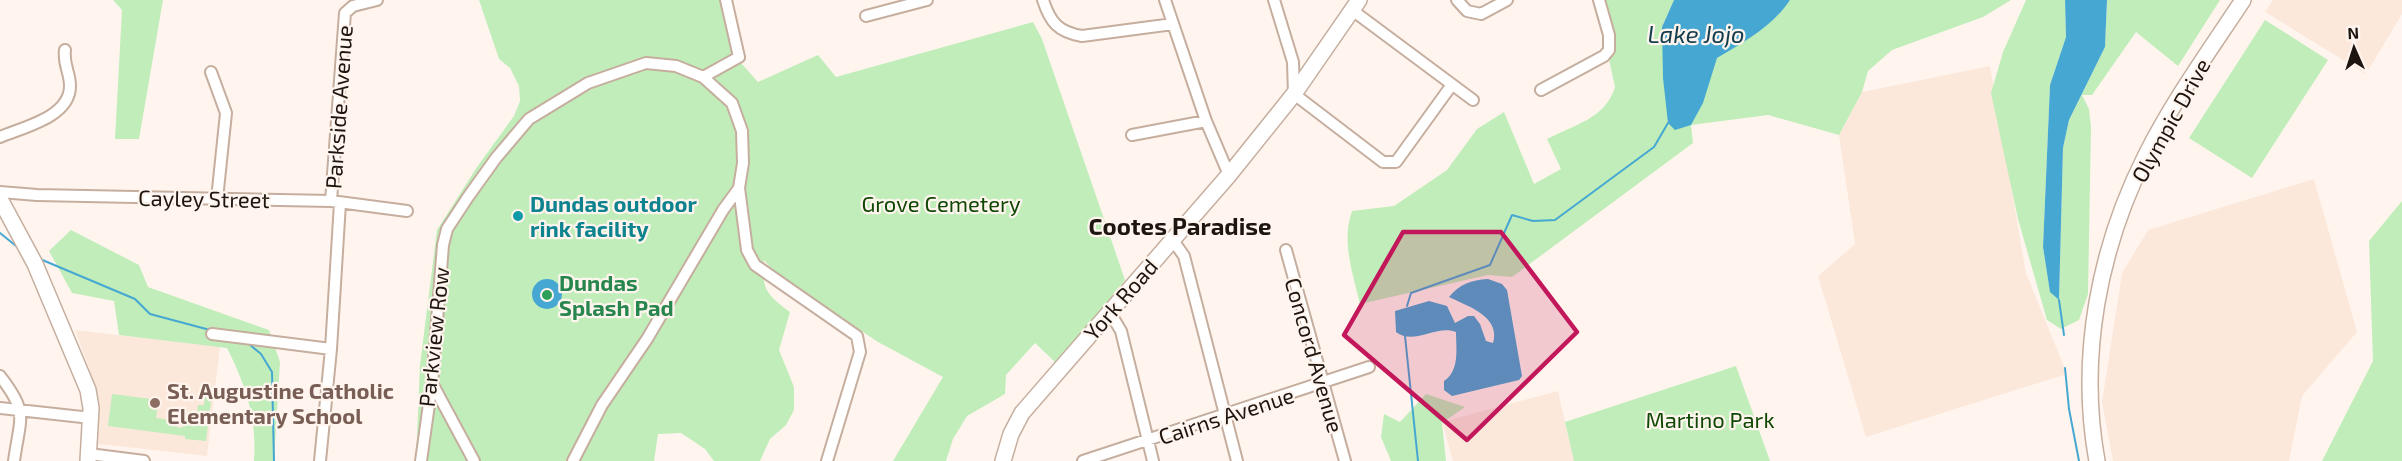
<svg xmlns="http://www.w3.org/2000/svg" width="2402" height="461" font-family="'Exo 2',sans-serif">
<rect width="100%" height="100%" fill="#fff5ee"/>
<path fill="#fbe8db" d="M2273 0H2402V14L2366 74 2265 12Z
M1990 66 2026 273 2067 374 1866 437 1818 276 1855 244 1839 135 1862 92Z
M2314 179 2357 332 2302 396 2289 461H2113L2102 402 2122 273 2148 230Z
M75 330 220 347 207 456 98 444 96 388Z
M1558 391 1574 461H1453L1442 422Z"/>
<path fill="#c0edb9" d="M113 0H163L139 139H115L122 10Z
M479 0H728L736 65 741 63 758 82 818 55 836 77 1033 22 1042 39 1125 280 1057 364 1035 343 1006 375 1005 394 967 416 953 439 946 461H893L943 377 878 342 774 272 764 260C761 289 767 295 790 312L779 350 794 387V410L786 425 770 439 760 461H714L705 449 681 433 658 434 654 461H416L420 365 437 230 477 167 514 116 520 101 519 86 510 68 499 59Z
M1596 0H1674L1662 27 1717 58 1774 19 1790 0H2011L1983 17 1892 50 1868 71 1862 92 1839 135 1768 115 1691 125 1693 143 1512 277 1488 275 1360 304C1353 274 1341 242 1352 211L1394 206 1447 170 1477 129 1504 112 1534 184 1561 169 1547 139C1574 125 1606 118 1615 87Z
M2026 0H2065L2066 37 2050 85 2043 247 2050 291 2059 299 2063 148 2069 120 2105 47 2107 0H2220L2178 66 2136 32 2092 95H2082L2089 109 2091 127 2088 294 2079 320 2061 329 2047 320 2018 219 1991 93 2003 52Z
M2265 20 2328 60 2252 178 2189 138Z
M2402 201V461H2322L2373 361 2369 241Z
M71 230 139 265 148 287 269 330 280 362 274 461H254C257 418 246 386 227 348L119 335 114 301 72 293 49 251Z
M1736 366 1770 461H1574L1565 422Z
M206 386H213L206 441 185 439V436L108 426 112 394 159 400 156 418 177 421V427L182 428 183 422 196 424 198 405H204Z
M1426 394 1465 407 1442 423 1446 461H1391L1381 437 1384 414 1400 422Z"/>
<path fill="#46a8d2" d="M1674 0H1790C1772 27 1744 42 1717 58L1703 103 1691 125 1675 130 1668 123 1663 78 1662 27Z
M2065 0H2107L2105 47 2069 120 2063 148 2059 300 2050 292 2043 247 2050 85 2066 37Z
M532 294a15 15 0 1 1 30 0a15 15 0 1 1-30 0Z
M1488 279 1502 284 1507 290 1522 376 1519 380 1452 396 1444 390V381C1460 371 1456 348 1456 332 1437 324 1414 346 1396 332L1395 311 1429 301 1447 306 1455 323 1468 316H1474L1480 324 1486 341 1493 343C1501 316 1467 306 1449 297 1460 284 1471 280 1488 279Z"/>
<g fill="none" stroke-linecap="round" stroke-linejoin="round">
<path stroke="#46a8d2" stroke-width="2" d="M0 233 21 250
M40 259 135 299 150 314 210 330
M2059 300 2064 335
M1407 306 1411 293 1490 265 1512 215 1533 221 1555 220 1654 147 1668 123
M1405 336 1418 461
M249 344 261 354 272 372 274 461
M2065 368 2069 409 2079 461"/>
<defs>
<path id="street" d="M1043 0C1050 22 1058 32 1082 36L1173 24
M1165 0 1206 121 1229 175
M1274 0 1293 62 1294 94 1383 162H1396L1451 86
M1457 0 1467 11 1481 14 1507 0
M1352 10 1473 100
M866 16 927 0
M211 72 226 113 217 199
M703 77 739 57 726 0
M1541 90 1604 56 1609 50V35L1599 0
M1132 135 1206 121
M0 137C24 127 70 117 70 86 70 72 63 65 65 50
M739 188 747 250 755 265 857 336 860 352 827 461
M0 192 37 195 331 201 407 211
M331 201 345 13 353 6 377 0
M1172 239 1184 256 1237 461
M1286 250 1345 461
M1109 311 1121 331 1153 461
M212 334 331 349
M0 376C29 413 20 417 14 461
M432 383 474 461
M0 408 91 418
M89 454 144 461
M320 461 331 349 340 203
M421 461 432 383 443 245 447 229 468 197 496 158 529 119 588 83 646 63 676 66 703 77 732 103 742 131 743 163 739 188 723 210 647 339 602 405 573 461
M1083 461 1369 367"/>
<path id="secondary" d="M0 199 35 264 88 390 91 408 88 461
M1003 461 1011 434 1022 413 1229 175 1294 94 1359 0
M2097 461C2078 357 2099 248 2146 155 2173 101 2210 50 2243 0"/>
</defs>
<use href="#street" stroke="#c6ae9f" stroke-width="14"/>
<use href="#secondary" stroke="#c6ae9f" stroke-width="18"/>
<use href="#street" stroke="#fff" stroke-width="10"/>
<use href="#secondary" stroke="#fff" stroke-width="15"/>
</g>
<path fill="#c2185b" fill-opacity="0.2" stroke="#c2185b" stroke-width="4.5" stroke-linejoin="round" d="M1403 232H1501L1577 332 1467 440 1344 335Z"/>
<circle fill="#0f9aa8" stroke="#fff5ee" stroke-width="2" cx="518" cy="216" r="6"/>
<circle fill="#2e9e5b" stroke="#fff5ee" stroke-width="2" cx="547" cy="295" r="6"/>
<circle fill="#8d6e63" stroke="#fff5ee" stroke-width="2" cx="155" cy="403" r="6"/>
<g text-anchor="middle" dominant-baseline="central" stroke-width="4.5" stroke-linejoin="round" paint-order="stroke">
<g font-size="22" fill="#1d150f" stroke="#fff5ee">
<text transform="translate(338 107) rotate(-86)">Parkside Avenue</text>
<text transform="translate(2170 120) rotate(-61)">Olympic Drive</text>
<text transform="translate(204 198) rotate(1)">Cayley Street</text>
<text transform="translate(1120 299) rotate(-49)">York Road</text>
<text transform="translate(433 337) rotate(-84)">Parkview Row</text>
<text transform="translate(1315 355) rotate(74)">Concord Avenue</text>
<text transform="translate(1226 415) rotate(-18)">Cairns Avenue</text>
</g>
<g font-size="22" font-weight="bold" fill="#0d838f" stroke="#fff5ee" text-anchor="start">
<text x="530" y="203">Dundas outdoor<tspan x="530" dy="25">rink facility</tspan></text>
</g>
<g font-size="22" fill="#0e4804" stroke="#fff5ee">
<text x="941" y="203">Grove Cemetery</text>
<text x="1710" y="419">Martino Park</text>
</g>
<g font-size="22" font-weight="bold" fill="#27864d" stroke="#fff5ee" text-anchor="start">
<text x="559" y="282">Dundas<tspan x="559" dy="25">Splash Pad</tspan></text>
</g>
<g font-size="22" font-weight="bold" fill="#785e54" stroke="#fff5ee" text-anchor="start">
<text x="167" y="390">St. Augustine Catholic<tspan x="167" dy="25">Elementary School</tspan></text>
</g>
<g font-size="24" font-style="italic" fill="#123d4f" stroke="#fff5ee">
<text x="1696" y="33">Lake Jojo</text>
</g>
<g font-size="24" font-weight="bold" fill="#1d150f" stroke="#fff5ee">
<text x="1180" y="225">Cootes Paradise</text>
</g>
</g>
<g transform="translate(2354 48) rotate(357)" stroke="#fff5ee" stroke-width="4.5" paint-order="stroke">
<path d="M0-4.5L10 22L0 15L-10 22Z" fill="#1d150f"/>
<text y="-9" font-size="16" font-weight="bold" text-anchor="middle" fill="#1d150f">N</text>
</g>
</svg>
